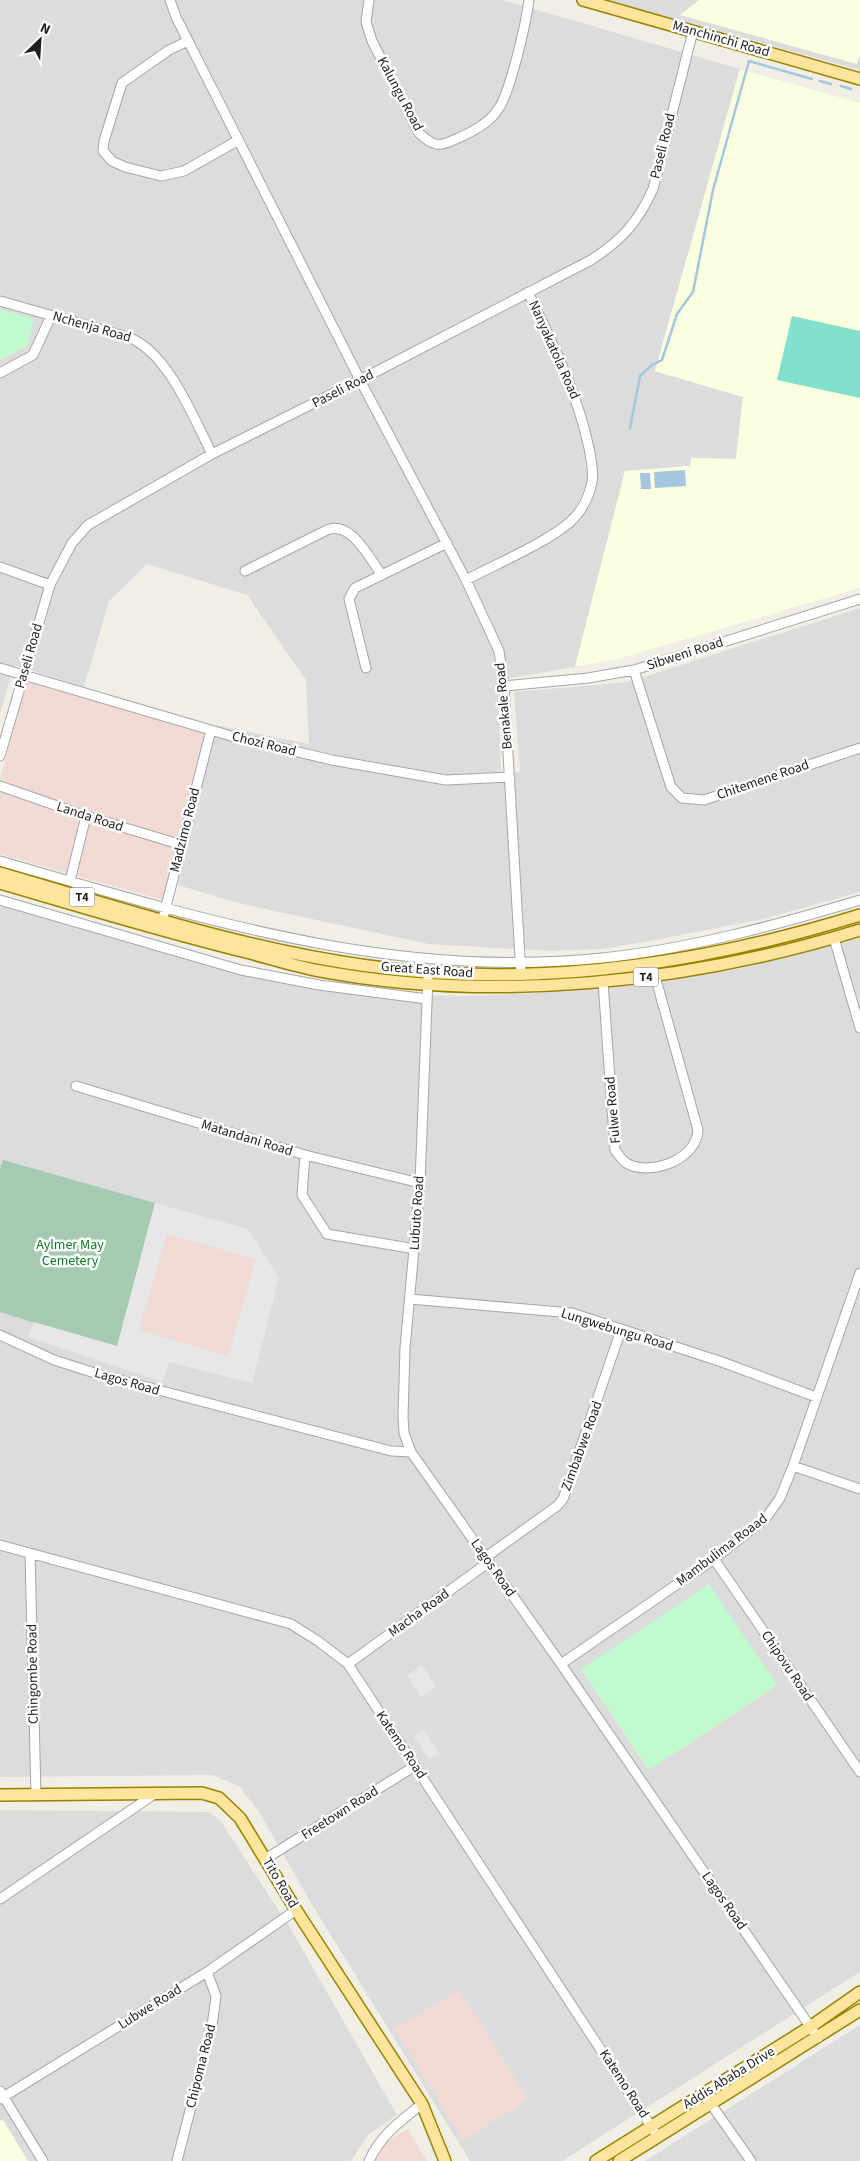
<svg xmlns="http://www.w3.org/2000/svg" width="860" height="2161" font-family="'Source Sans 3',sans-serif">
<rect width="100%" height="100%" fill="#f0eee5"/>
<path fill="#dddcdc" d="M0 0H503L740 69 655 371 743 397 736 459 692 458 690 466 625 471 575 667 498 680 501 770 494 771 520 772 514 692 628 682 860 608V892L763 919 650 941 601 949 550 951 429 944 238 903 178 885 215 725 309 744 306 680 247 595 147 564 109 601 84 687 14 665 0 714Z
M606 0H860V70L856 69Z
M0 901 246 970 398 995 477 996 591 990 729 971 860 938V1972L562 2161H470L311 1903 261 1815 240 1787 213 1775 0 1777Z
M0 1810 208 1812 220 1820 292 1931 397 2115 368 2135 351 2161H0Z
M860 2025V2161H645Z"/>
<path fill="#f1dad4" d="M29 674 211 725 163 900 0 854V779Z
M167 1233 256 1259 228 1356 139 1330Z
M459 1990 528 2099 463 2141 395 2029Z
M408 2129 427 2161H373L377 2148Z"/>
<path fill="#f9ffdf" d="M699 0H860V55L857 64 680 15Z
M740 69 860 103V588L618 659 575 667 625 471 690 466 691 458 736 459 743 397 655 371Z
M3 2120 28 2161H0V2121Z"/>
<path fill="#a6c9b1" d="M3 1160 155 1203 117 1349 0 1312V1169Z"/>
<path fill="#c2fad0" d="M0 309 34 319 27 346 0 360Z
M709 1584 777 1685 649 1770 581 1669Z"/>
<path fill="#82e0cd" d="M792 316 860 331V398L777 380Z"/>
<path fill="#e7e7e7" fill-rule="evenodd" d="M155 1203 248 1229 279 1278 252 1383 169 1362 163 1382 28 1337 34 1322 117 1346ZM167 1234 256 1259 228 1356 139 1330Z
M422 1665 436 1687 421 1697 407 1675Z
M423 1730 439 1753 429 1759 414 1737Z"/>
<path fill="#a5c7de" d="M685 470 686 486 655 488 654 472Z
M640 473H650L651 489H641Z"/>
<g fill="none" stroke-linecap="round" stroke-linejoin="round">
<path stroke="#a5c7de" stroke-width="2.5" d="M820 81 831 84
M841 86 851 89
M630 428 640 376 652 365 662 360 677 314 693 292 713 190 749 61 812 79"/>
<defs>
<path id="minor" d="M170 0 176 17 360 380 466 580 499 651 504 686 521 975
M369 0 366 22 372 41 419 133C434 147 439 147 456 139 472 132 490 123 499 108 511 89 526 23 529 0
M188 41 169 50 122 83 104 141 103 151 112 161 125 167 161 176 184 171 237 141
M0 301 128 337C168 352 193 417 212 454
M0 373 33 355 51 316
M0 567 50 585
M245 571 327 530C351 520 369 558 382 575
M466 580C496 564 546 543 570 522 581 512 589 497 592 482 594 471 591 460 589 448 577 392 553 344 528 292
M0 668 238 738 332 760 446 780 510 777
M366 668 349 599 355 588 447 543
M634 670 671 787 682 798 704 800 860 748
M504 686 588 678 634 670 860 599
M0 756 50 585 72 543 88 525 212 454 360 380 591 260C622 240 638 222 653 189L693 31
M0 786 86 816 182 845
M0 861C199 918 391 980 602 958 689 949 776 925 860 900
M70 881 86 816
M0 900 241 970 319 985 427 999
M161 926 211 730
M834 938 860 1028
M603 982 615 1150C619 1155 622 1161 628 1164 652 1176 697 1159 698 1130L655 976
M76 1086 305 1155 420 1183
M305 1155 302 1195 327 1234 415 1249
M410 1299 572 1313 722 1362 816 1397
M0 1335 54 1360 101 1375 391 1451 411 1452 561 1664 818 2038
M411 1452 404 1433 403 1417 405 1348 420 1183 428 977
M793 1466 860 1489
M0 1545 291 1624 318 1641 348 1664 658 2137
M30 1554 36 1795
M486 1557 557 1506 563 1499 621 1330
M714 1559 860 1772
M348 1664 489 1562
M561 1664 714 1559 766 1518 780 1498 793 1466 860 1273
M265 1859 415 1766
M0 1899 156 1793
M0 2091 43 2161
M0 2099 207 1972 296 1910
M708 2100 751 2161
M177 2161 212 2026 216 1996 207 1972
M369 2161C380 2136 400 2121 422 2104"/>
<path id="major" d="M583 0 860 79
M0 873C121 908 243 949 368 966 533 989 702 964 860 915
M0 883C82 907 164 932 246 952 269 958 292 965 315 970 493 1004 688 983 860 930
M0 1795 202 1793 219 1798 240 1818 296 1910 422 2104 445 2161
M596 2161 810 2027 860 1992
M619 2161 860 2010"/>
</defs>
<use href="#minor" stroke="#a6a6a6" stroke-width="11"/>
<use href="#major" stroke="#9a8200" stroke-width="14"/>
<use href="#minor" stroke="#fff" stroke-width="9"/>
<use href="#major" stroke="#fde59d" stroke-width="11"/>
</g>
<g text-anchor="middle" dominant-baseline="central" stroke-width="5" stroke-linejoin="round" paint-order="stroke">
<g fill="#fff" stroke="#626262" stroke-width="1">
<rect x="69.5" y="887.5" width="25" height="19" rx="4"/>
<rect x="633.5" y="967.5" width="25" height="19" rx="4"/>
</g>
<g font-size="12" font-weight="bold" fill="#1f1f1f">
<text x="82" y="897">T4</text>
<text x="646" y="977">T4</text>
</g>
<g font-size="14" fill="#1f1f1f" stroke="#fff">
<text transform="translate(721 39) rotate(16)">Manchinchi Road</text>
<text transform="translate(400 94) rotate(62)">Kalungu Road</text>
<text transform="translate(663 146) rotate(-76)">Paseli Road</text>
<text transform="translate(92 327) rotate(16)">Nchenja Road</text>
<text transform="translate(554 350) rotate(66)">Nanyakatola Road</text>
<text transform="translate(343 389) rotate(-27)">Paseli Road</text>
<text transform="translate(685 654) rotate(-18)">Sibweni Road</text>
<text transform="translate(29 656) rotate(-74)">Paseli Road</text>
<text transform="translate(504 706) rotate(-95)">Benakale Road</text>
<text transform="translate(264 744) rotate(14)">Chozi Road</text>
<text transform="translate(763 780) rotate(-19)">Chitemene Road</text>
<text transform="translate(90 817) rotate(18)">Landa Road</text>
<text transform="translate(185 830) rotate(-76)">Madzimo Road</text>
<text transform="translate(427 970) rotate(4)">Great East Road</text>
<text transform="translate(613 1110) rotate(-95)">Fulwe Road</text>
<text transform="translate(247 1138) rotate(17)">Matandani Road</text>
<text transform="translate(417 1213) rotate(-86)">Lubuto Road</text>
<text transform="translate(617 1330) rotate(17)">Lungwebungu Road</text>
<text transform="translate(127 1382) rotate(16)">Lagos Road</text>
<text transform="translate(582 1446) rotate(-70)">Zimbabwe Road</text>
<text transform="translate(722 1550) rotate(-37)">Mambulima Roaad</text>
<text transform="translate(493 1568) rotate(55)">Lagos Road</text>
<text transform="translate(419 1613) rotate(-36)">Macha Road</text>
<text transform="translate(787 1666) rotate(56)">Chipovu Road</text>
<text transform="translate(33 1674) rotate(-91)">Chingombe Road</text>
<text transform="translate(401 1745) rotate(56)">Katemo Road</text>
<text transform="translate(340 1813) rotate(-32)">Freetown Road</text>
<text transform="translate(280 1883) rotate(59)">Tito Road</text>
<text transform="translate(724 1901) rotate(55)">Lagos Road</text>
<text transform="translate(150 2007) rotate(-32)">Lubwe Road</text>
<text transform="translate(201 2066) rotate(-76)">Chipoma Road</text>
<text transform="translate(729 2078) rotate(-32)">Addis Ababa Drive</text>
<text transform="translate(624 2084) rotate(57)">Katemo Road</text>
</g>
<g font-size="14" fill="#0a8029" stroke="#fff">
<text x="70" y="1245">Aylmer May<tspan x="70" dy="16">Cemetery</tspan></text>
</g>
</g>
<g transform="translate(40 40) rotate(25)" stroke="#ffffff" stroke-width="4" paint-order="stroke">
<path d="M0-4L9 19L0 12L-9 19Z" fill="#1f1f1f"/>
<text y="-8" font-size="14" font-weight="bold" text-anchor="middle" fill="#1f1f1f">N</text>
</g>
</svg>
